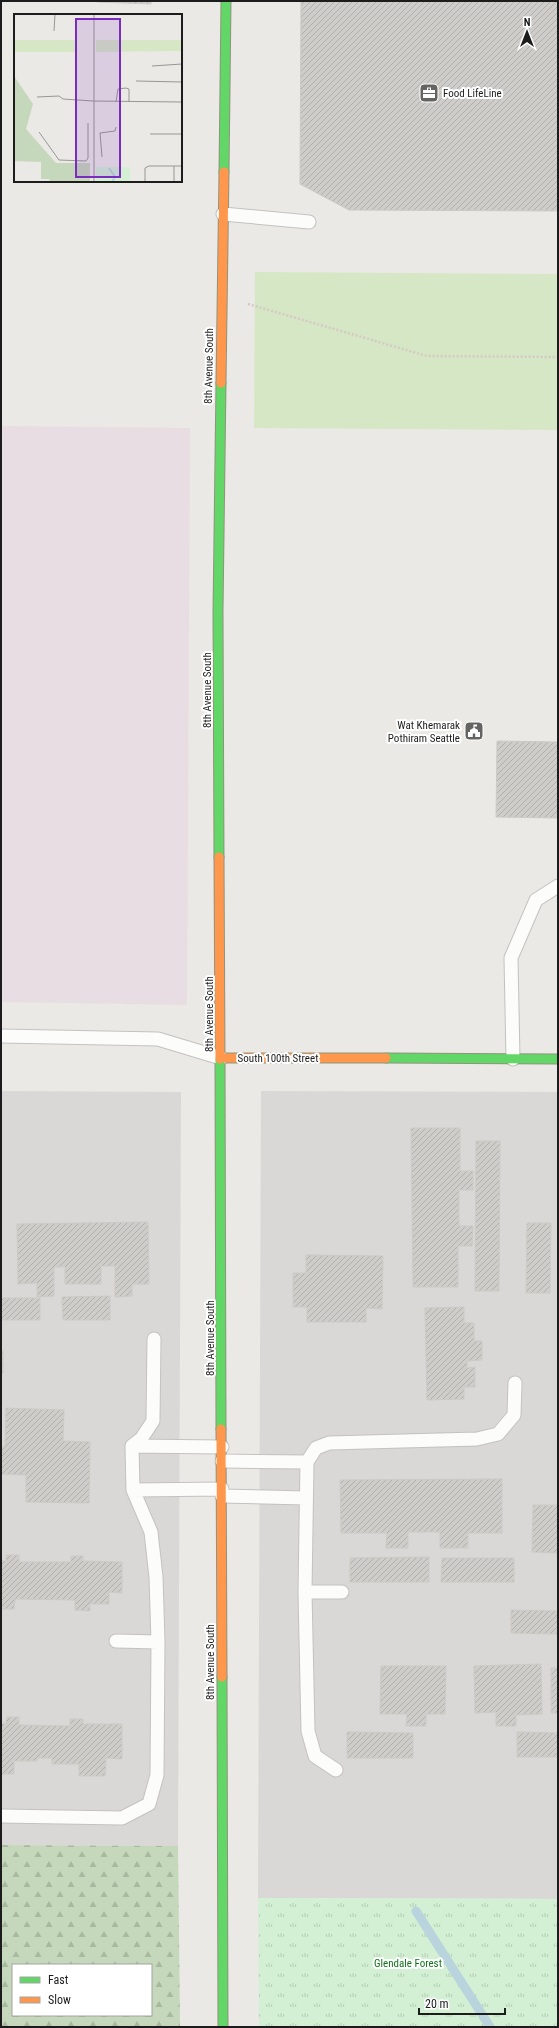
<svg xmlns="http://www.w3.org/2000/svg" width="559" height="2028" font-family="'Roboto Condensed',sans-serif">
<defs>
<pattern id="forest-firs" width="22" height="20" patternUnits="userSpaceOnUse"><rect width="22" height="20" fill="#c5d8bb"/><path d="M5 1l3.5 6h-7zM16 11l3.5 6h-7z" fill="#a9b9a0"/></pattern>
<pattern id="park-tufts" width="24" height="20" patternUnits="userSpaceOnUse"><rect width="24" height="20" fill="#d3f0d4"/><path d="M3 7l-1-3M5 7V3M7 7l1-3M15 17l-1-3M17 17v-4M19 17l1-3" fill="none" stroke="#b5cdb5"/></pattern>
<pattern id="building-hatch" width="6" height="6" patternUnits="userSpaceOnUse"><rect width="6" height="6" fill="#cecdca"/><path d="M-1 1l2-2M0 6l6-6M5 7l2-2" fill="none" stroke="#b0afad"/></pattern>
</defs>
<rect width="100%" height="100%" fill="#eae9e5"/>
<path fill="#d9d8d6" d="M1 1091 181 1092 178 1846 1 1845Z
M261 1091 558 1092V1899L258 1898Z"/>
<path fill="#e8dde3" d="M1 426 190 428 187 1005 1 1002Z"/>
<path fill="#d6e7c5" d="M255 272 558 274V430L254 428Z"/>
<path fill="url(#forest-firs)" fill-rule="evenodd" d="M1 1845 178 1846 180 2027H1ZM13 1965H151V2015H13Z"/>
<path fill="url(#park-tufts)" d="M258 1898 558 1899V2027H259Z"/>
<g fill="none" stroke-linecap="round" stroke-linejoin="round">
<path stroke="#b9d4dd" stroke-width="9" d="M416 1911 490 2027"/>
</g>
<path fill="url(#building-hatch)" stroke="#cdcac6" d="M97 1H151V4L97 2Z
M301 1H558V211L349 210 300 184Z
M497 741 558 742V818L496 817Z
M411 1128H460V1171H473V1190H459V1226H473L472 1246H458V1287H413Z
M476 1141H500L499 1291H475Z
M148 1222 149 1284H132V1296L115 1297V1266H101V1284H65V1267H54V1296L37 1297V1283L18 1284 17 1224Z
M527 1223H551L550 1293H526Z
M306 1255 383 1256 382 1309 366 1308V1322H307V1307H293V1273H306Z
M110 1296V1320H63L62 1297Z
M1 1298H40V1320H1Z
M464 1307V1323H474V1341H482V1360L467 1361V1368L475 1367V1387H464V1399L427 1400 425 1308Z
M1 1351H3V1373H1Z
M6 1408 64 1410 63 1441 90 1442 89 1503 26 1502V1475L1 1474V1447H5Z
M502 1479V1533H468V1548H440V1532H408V1548H386L387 1533H341L340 1480Z
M533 1505H558V1564L557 1553 532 1552Z
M6 1555H19V1562H71V1556H83V1561L122 1562V1593L109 1592V1604H90V1611L75 1610V1600L15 1599 14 1609H1V1561H6Z
M429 1557V1582H350V1558Z
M442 1558H514V1582H441Z
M511 1610 558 1611V1634L511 1633Z
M541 1664 542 1714 516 1715V1726H496V1712L475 1713 474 1666Z
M381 1666H446L445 1714H426V1726H406L407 1714H380Z
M551 1668H558V1713H551Z
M7 1717H19V1725L70 1726V1719H83V1724H122V1759L106 1758 105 1776H79V1764H52V1758H37V1761H14V1774H1V1724H6Z
M347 1732 413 1733V1758H347Z
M517 1732 558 1733V1757H517Z"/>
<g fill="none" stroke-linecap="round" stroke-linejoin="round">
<defs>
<path id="lane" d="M223 214 309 222
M1 1036 158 1039 221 1058
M513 1059 511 958 536 900 558 886
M132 1446 222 1447
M222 1461 307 1462
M133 1490 222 1489
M222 1496 306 1498
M305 1592H342
M116 1641 158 1642
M336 1770 315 1756 308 1731 305 1592 307 1462 316 1448 329 1443 477 1439 498 1434 514 1415 515 1383
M1 1816 122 1818 149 1804 157 1775 158 1642 156 1577 151 1532 133 1490 132 1446 141 1439 153 1421 154 1339"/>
<path id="fast" d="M224 172 226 1
M219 857 218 612 221 383
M386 1058 558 1059
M220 1059 221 1429
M222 1677 223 2027"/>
<path id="slow" d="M221 383 224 172
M219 857 220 1059
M221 1058H386
M221 1429 222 1677"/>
</defs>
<use href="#lane" stroke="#c3c2c1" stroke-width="15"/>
<use href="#fast" stroke="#91937e" stroke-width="11"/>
<use href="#slow" stroke="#91937e" stroke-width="11"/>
<path stroke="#d5c8c5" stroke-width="2.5" stroke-dasharray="2 2" stroke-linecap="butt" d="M248 304 427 356 558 357"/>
<use href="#lane" stroke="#fcfcfb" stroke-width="13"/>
<use href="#fast" stroke="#63d668" stroke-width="9"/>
<use href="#slow" stroke="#ff974d" stroke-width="9"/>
</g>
<defs>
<symbol id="office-square" viewBox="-11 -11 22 22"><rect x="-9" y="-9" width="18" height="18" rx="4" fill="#646462" stroke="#fff"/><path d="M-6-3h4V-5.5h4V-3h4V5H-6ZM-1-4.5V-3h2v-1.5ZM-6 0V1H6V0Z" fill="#fff"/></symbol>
<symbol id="civic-square" viewBox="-11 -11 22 22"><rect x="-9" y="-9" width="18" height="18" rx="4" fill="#646462" stroke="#fff"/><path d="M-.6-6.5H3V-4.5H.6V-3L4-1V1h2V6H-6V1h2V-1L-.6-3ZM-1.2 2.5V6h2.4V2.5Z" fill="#fff"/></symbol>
</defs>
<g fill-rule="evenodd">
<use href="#office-square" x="418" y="82" width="22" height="22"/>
<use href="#civic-square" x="463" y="720" width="22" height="22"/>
</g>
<g text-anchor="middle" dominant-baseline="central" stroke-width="4" stroke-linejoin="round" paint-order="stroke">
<g font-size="11" fill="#1c1c1c" stroke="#fff" text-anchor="start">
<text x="443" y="93">Food LifeLine</text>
<text x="460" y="725" text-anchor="end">Wat Khemarak<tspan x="460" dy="13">Pothiram Seattle</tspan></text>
</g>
<g font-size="11" fill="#1c1c1c" stroke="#fff">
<text transform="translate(209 366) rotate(-89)">8th Avenue South</text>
<text transform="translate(207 690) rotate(-90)">8th Avenue South</text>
<text transform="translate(209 1014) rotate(-90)">8th Avenue South</text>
<text x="278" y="1058">South 100th Street</text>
<text transform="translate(210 1338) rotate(-90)">8th Avenue South</text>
<text transform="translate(210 1662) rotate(-90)">8th Avenue South</text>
</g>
<g font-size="11" fill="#10741c" stroke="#fff">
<text x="408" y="1963">Glendale Forest</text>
</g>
</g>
<g transform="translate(14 14)">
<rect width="168" height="168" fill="#eae9e5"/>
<path d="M0 26H61V38H0ZM82 26H168V37L82 38Z" fill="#d6e7c5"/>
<path d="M0 62 19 90 12 115 42 149H76V168H36L35 165H27V148L0 147Z" fill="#c5d8bb"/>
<path d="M82 153H116V168H82Z" fill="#d3f0d4"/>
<path fill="none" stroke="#b9d4dd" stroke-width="2" d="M95 154 101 163 98 168"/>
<path fill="none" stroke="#989795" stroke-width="1" d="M40 17 41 0M138 52 168 50M122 67 168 68M23 83 45 82 49 85 79 87 168 88M102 88 104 75 112 74 115 75V88M25 118 45 146 72 147 74 144V109M136 120H168M88 143 86 119 101 117 102 113M80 168V0M131 168V154L135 152H168M160 168V152"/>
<path fill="#7b2cbf" fill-opacity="0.15" stroke="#7b2cbf" stroke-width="2" d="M62 5H106V163H62Z"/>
<rect width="168" height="168" fill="none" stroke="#1c1c1c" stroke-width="2"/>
</g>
<rect width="559" height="2028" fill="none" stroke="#1c1c1c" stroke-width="4"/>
<rect x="12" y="1964" width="140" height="52" fill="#ffffff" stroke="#a4a4a4"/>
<rect x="20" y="1977" width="20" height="6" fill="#63d668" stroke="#a4a4a4"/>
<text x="48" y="1984" font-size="12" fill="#1c1c1c">Fast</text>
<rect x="20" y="1997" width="20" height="6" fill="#ff974d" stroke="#a4a4a4"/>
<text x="48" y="2004" font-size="12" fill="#1c1c1c">Slow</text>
<g transform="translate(527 32)" stroke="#ffffff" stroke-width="3" paint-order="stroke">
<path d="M0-3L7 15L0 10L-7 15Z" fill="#1c1c1c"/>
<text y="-6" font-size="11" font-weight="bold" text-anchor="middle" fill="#1c1c1c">N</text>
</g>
<path d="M419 2008v6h86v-6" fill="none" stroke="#1c1c1c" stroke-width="2"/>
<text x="425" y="2008" font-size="12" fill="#1c1c1c" stroke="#ffffff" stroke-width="3" paint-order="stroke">20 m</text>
</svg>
